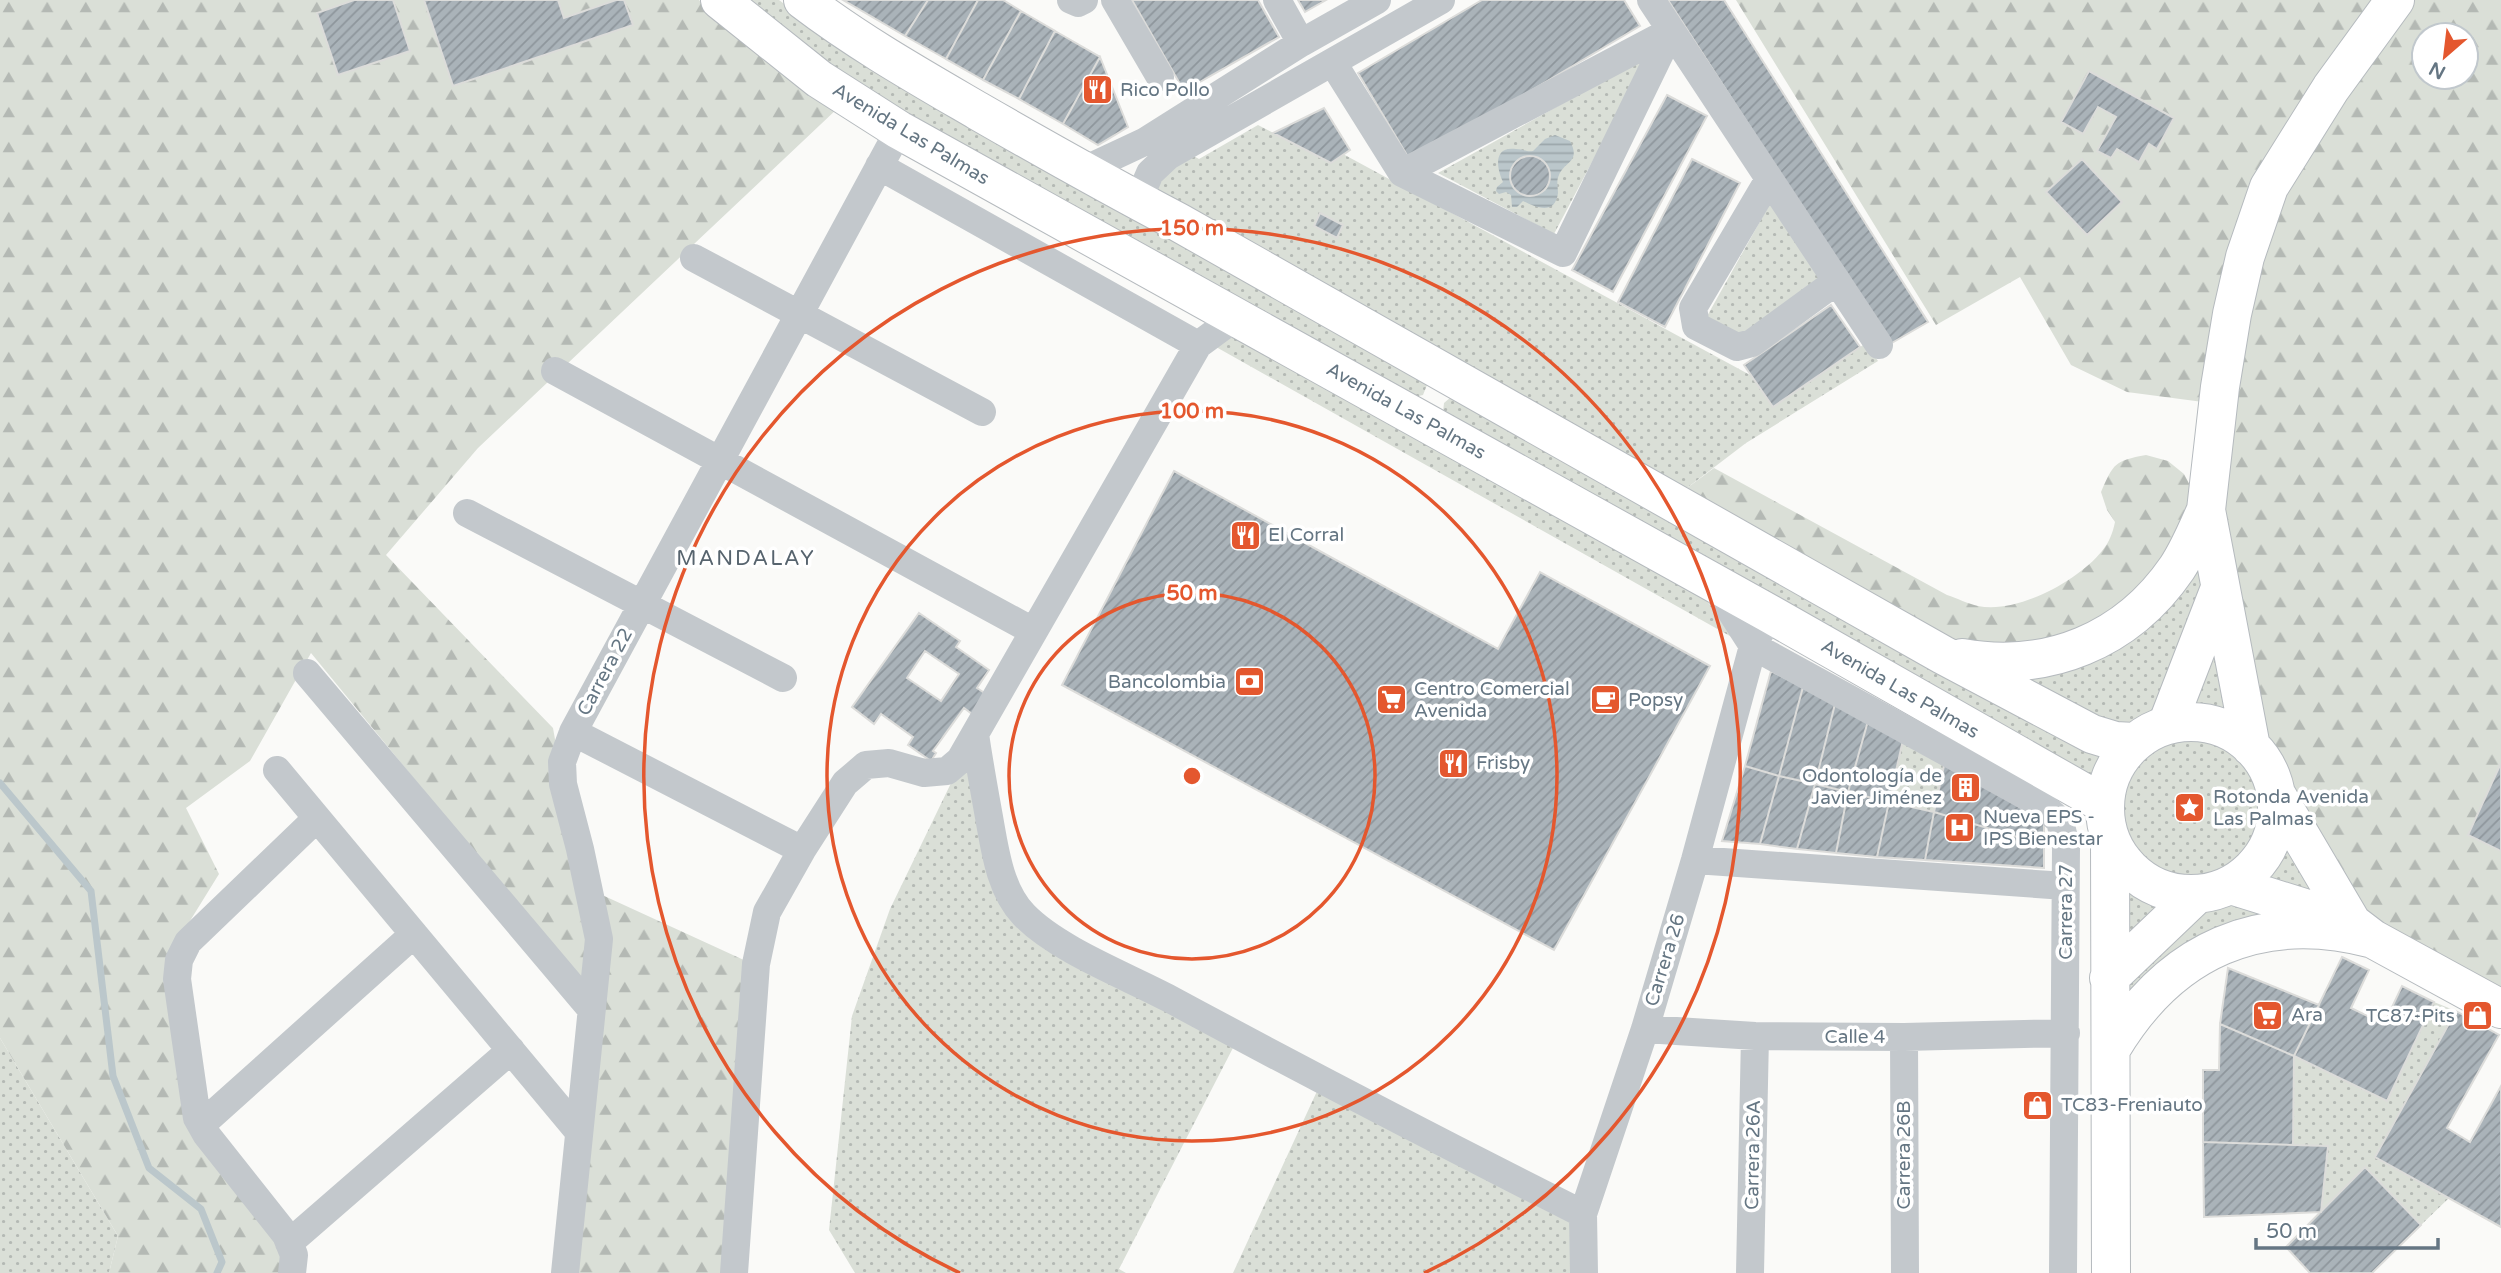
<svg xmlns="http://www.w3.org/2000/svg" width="2501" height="1273" font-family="'Varela Round',sans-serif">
<defs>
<pattern id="grass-dots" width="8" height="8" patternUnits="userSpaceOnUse" patternTransform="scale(1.75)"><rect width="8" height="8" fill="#dadfd7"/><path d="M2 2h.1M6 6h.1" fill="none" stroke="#b4b9b4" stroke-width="1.8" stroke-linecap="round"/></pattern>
<pattern id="forest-firs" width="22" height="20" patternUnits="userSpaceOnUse" patternTransform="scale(1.75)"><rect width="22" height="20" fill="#dadfd7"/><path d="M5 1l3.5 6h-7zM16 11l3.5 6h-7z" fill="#b4b9b4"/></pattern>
<pattern id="water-rules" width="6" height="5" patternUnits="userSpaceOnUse" patternTransform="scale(1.75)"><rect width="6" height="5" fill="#bbc7cb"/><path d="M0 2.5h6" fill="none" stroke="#9ca6aa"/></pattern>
<pattern id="building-hatch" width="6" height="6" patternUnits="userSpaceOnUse" patternTransform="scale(1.75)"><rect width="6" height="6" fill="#aab3b9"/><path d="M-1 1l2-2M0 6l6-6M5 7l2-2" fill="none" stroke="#8e969c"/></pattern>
</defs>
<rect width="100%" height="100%" fill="#fafaf8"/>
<path fill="url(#grass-dots)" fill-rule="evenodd" d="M741 0H779L833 41 1427 385 1423 395 1414 397 1244 306 829 68Z
M1648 56 1554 234 1438 173Z
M1258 125 1331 163 1343 154 1752 376 1773 407 1866 343 1878 361 1746 443 1683 491 1153 192 1159 176 1190 154 1199 159ZM1320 213 1343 225 1337 237 1314 226Z
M1772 200 1821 278 1741 339 1706 318Z
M1231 330 1700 592 1737 640 1209 343Z
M1451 397 2103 755 2094 779 1443 412 1444 403Z
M2201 557 2205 587 2156 713 2131 727 2108 725 2013 676Z
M2215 641 2231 717 2211 708 2189 707Z
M2118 808a72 72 0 1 1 144 0a72 72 0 1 1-144 0Z
M1903 740 1945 761 1934 812 1889 802Z
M967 767 1000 896 1235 1044 1119 1269 1126 1273H855L829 1230 852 1016 890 909 953 779Z
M2287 840 2322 899 2261 880 2277 863Z
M2123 884 2144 898 2164 905 2123 945Z
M2230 900 2285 916 2131 994 2123 984 2210 907Z
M2434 1002 2456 1011 2375 1157 2449 1198 2421 1225 2365 1167 2321 1212 2328 1146 2293 1145 2294 1056 2387 1100Z
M0 1038 118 1236 109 1273H0Z
M1318 1089 1574 1220 1575 1273H1233Z"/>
<path fill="url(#forest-firs)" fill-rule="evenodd" d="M0 0H699L717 19 838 108 478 448 386 555 553 728 590 937 584 986 311 653 250 761 186 808 219 874 172 950 188 1120 274 1237 285 1273H109L118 1236 0 1038Z
M1736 0H2376L2318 79 2203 402 2127 392 2071 365 2020 277 1936 325Z
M2414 0H2501V995L2371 920 2289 787 2285 770 2265 741 2220 510 2231 421 2260 261 2283 194 2343 97ZM2424 35H2466V77H2424Z
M2146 455 2168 461 2184 474 2192 489V506L2172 549 2134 596 2072 636 2016 649 1949 641 1683 491 1714 468 1947 595C1957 598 1968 604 1978 606 2017 614 2078 581 2102 551 2109 543 2113 532 2115 522L2107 510 2101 492C2114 463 2114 461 2146 455Z
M600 894 746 961 725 1273H573Z"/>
<path fill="url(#water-rules)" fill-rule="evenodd" d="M1555 135 1570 141C1581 162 1565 161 1559 175 1556 181 1558 187 1558 193 1555 216 1535 207 1523 201L1517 207H1512L1511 195 1506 192 1499 194 1496 191 1497 187 1503 182C1497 169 1492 146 1516 149 1523 149 1526 152 1533 151L1545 139ZM1533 156C1551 161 1555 177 1545 191L1527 196 1513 186 1510 174 1515 162Z"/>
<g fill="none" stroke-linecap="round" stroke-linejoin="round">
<path stroke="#bbc7cb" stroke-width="7" d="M0 783 91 891 113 1076 149 1168 201 1209 222 1262 217 1273"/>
</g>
<path fill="url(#building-hatch)" stroke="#dcdcda" stroke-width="2" fill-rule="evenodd" d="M354 0H393L410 51 338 75 317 13Z
M424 0H558L564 18 616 0H624L633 25 453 86Z
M843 0H928L905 36Z
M928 0H978L946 59 905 36Z
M978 0H1003L1021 11 983 80 946 59Z
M1132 0H1258L1279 37 1184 91Z
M1298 0H1326L1305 12Z
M1482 0H1624L1640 26 1411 162 1358 73Z
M1668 0H1724L1928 322 1890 344Z
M1021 11 1055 31 1019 99 983 80Z
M1055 31 1100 57 1063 124 1019 99Z
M1100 57 1128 127 1098 145 1063 124Z
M2089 71 2174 118 2157 149 2149 144 2139 162 2117 149 2111 158 2097 151 2116 117 2098 107 2083 134 2061 122Z
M1667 95 1707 116 1613 292 1572 270Z
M1324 108 1350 150 1331 163 1273 133Z
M1510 176a20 20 0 1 1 40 0a20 20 0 1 1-40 0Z
M1692 159 1740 183 1665 327 1618 302Z
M2082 159 2122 202 2087 235 2046 192Z
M1320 213 1343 225 1337 238 1314 226Z
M1831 305 1860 347 1773 407 1744 365Z
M1174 471 1498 649 1540 572 1710 666 1554 950 1062 685Z
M919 613 960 641 956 647 989 670 977 688 986 694 972 714 964 708 933 751 936 753 931 761 908 745 913 737 881 714 874 724 852 707ZM925 651 959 674 941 701 907 678Z
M1771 671 1803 687 1779 776 1745 766Z
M1803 687 1835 704 1815 784 1779 776Z
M1835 704 1868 721 1848 792 1815 784Z
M1868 721 1903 740 1889 802 1848 792Z
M1945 761 2044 822V845L1934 812Z
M2501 763V851L2468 835Z
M1745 766 1779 776 1760 844 1722 841Z
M1779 776 1815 784 1797 849 1760 844Z
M1815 784 1848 792 1836 853 1797 849Z
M1848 792 1889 802 1877 857 1836 853Z
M1889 802 1934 812 1925 860 1877 857Z
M1934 812 2044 845V868L1925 860Z
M2342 957 2369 970 2351 1008 2384 1024 2402 986 2434 1002 2387 1101 2294 1056Z
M2228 968 2319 1005 2294 1056 2220 1024Z
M2456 1011 2499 1035 2447 1128 2470 1142 2501 1086V1227L2375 1157Z
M2220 1024 2294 1056 2293 1145 2203 1142V1070H2219Z
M2203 1142 2328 1146 2321 1212 2204 1217Z
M2365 1167 2421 1225 2372 1273H2310L2286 1247Z"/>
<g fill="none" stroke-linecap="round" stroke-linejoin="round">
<defs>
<path id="primary" d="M720 0 819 79 899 130 1770 614 2104 804
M803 0C858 42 918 76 978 111 1044 149 1110 186 1178 222L1943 655 2092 734 2115 741 2135 742
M1962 658C2048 673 2127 641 2177 568 2189 550 2197 530 2206 510
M2105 808a86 86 0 1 1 172 0a86 86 0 1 1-172 0Z
M2167 725 2220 588
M2251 747 2206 510 2220 387 2232 314 2245 257 2269 187 2331 88 2395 0
M2276 794 2352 923 2373 939 2501 1009
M2110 839 2111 1273
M2231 885 2336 918
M2109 978 2196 895
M2111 1049C2170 950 2260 909 2373 939"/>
</defs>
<use href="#primary" stroke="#b5babe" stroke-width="40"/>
<path stroke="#c3c8cc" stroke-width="28" d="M1071 0 1078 3 1084 0
M1115 0 1160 77
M1277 0 1301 43
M1651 0 1879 345
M1333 63 1402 173 1563 253 1671 31
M879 166 1198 345
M1082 171 1144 142 1301 43 1377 0
M1402 173 1671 31
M1769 179 1693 308 1696 326 1737 347 1752 343 1837 281
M1138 201 1150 173 1168 156 1441 0
M694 258 982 412
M555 371 1033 631
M467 513 783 678
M1714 585 1753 646 2041 804 2060 821 2066 847 2063 1273
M307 673 591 1009
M573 732 802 850
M975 734C979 762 984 789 989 817 995 851 1000 890 1024 915 1058 950 1127 976 1170 999 1307 1073 1444 1144 1583 1214
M277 770 579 1132
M1695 860 2065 886
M1645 1029 1755 1036 1904 1037 2066 1033
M1904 1037 1905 1273
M201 1125 414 934
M289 1243 511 1050
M292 1273 294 1255 286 1235 206 1134 197 1118 177 979 179 960 188 942 317 818
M565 1273 599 939 580 849 563 784 562 762 573 732 899 130
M734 1273 756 964 767 912 802 850 845 783 866 765 889 763 924 773 947 771 960 760 1198 345 1236 317
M1584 1273 1583 1214 1645 1029 1695 860 1753 646 1761 631
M1750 1273 1755 1036"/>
<use href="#primary" stroke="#fff" stroke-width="38"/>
</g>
<g fill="none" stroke="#e4572e" stroke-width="3.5">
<circle cx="1192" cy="776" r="183"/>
<circle cx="1192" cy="776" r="365"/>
<path d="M960 1273A548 548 0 1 1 1424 1273"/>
</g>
<defs>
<symbol id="restaurant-square" viewBox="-11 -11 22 22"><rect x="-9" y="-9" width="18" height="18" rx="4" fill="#e4572e" stroke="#fff"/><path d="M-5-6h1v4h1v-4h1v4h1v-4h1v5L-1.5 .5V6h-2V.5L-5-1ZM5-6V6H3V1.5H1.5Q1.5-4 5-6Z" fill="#fff"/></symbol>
<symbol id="bank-square" viewBox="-11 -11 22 22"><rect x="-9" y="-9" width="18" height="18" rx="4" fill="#e4572e" stroke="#fff"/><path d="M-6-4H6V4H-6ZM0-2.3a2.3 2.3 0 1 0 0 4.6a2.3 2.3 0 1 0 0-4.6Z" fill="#fff"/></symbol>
<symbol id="supermarket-square" viewBox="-11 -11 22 22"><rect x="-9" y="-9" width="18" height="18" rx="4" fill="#e4572e" stroke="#fff"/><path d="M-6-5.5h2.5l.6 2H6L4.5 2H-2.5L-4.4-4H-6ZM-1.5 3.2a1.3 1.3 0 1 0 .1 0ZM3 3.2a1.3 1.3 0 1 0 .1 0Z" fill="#fff"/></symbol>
<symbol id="cafe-square" viewBox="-11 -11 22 22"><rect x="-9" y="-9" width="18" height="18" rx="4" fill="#e4572e" stroke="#fff"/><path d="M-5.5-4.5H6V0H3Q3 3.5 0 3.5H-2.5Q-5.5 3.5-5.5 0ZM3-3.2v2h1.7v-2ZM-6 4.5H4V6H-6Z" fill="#fff"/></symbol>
<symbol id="building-square" viewBox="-11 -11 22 22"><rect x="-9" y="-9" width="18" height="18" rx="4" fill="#e4572e" stroke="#fff"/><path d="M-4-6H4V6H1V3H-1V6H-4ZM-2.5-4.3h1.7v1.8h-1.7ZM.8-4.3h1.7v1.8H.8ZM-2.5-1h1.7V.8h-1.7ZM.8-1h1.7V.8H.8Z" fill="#fff"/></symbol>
<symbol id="sight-square" viewBox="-11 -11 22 22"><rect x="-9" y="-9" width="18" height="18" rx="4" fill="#e4572e" stroke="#fff"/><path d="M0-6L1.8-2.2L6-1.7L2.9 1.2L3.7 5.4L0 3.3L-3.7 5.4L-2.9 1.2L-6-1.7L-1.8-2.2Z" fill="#fff"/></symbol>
<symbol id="hospital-square" viewBox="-11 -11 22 22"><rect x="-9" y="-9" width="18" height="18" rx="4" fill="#e4572e" stroke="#fff"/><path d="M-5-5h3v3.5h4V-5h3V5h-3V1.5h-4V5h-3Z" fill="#fff"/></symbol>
<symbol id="shop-square" viewBox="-11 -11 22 22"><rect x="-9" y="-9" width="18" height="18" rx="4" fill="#e4572e" stroke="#fff"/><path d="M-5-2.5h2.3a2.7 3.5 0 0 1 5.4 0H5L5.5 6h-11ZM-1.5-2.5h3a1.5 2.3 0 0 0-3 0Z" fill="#fff"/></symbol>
</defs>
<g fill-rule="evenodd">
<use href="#restaurant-square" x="1080" y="72" width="35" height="35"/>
<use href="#restaurant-square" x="1228" y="518" width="35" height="35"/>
<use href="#bank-square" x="1232" y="664" width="35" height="35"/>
<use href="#supermarket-square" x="1374" y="682" width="35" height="35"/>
<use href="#cafe-square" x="1588" y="682" width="35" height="35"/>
<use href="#restaurant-square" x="1436" y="746" width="35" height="35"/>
<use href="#building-square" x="1948" y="770" width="35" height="35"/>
<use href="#sight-square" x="2172" y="790" width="35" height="35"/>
<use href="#hospital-square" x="1942" y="810" width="35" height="35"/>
<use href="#supermarket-square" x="2250" y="998" width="35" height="35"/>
<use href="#shop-square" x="2460" y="998" width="35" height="35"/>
<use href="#shop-square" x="2020" y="1088" width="35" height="35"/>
</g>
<g text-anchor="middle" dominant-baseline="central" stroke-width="7" stroke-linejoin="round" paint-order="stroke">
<g font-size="19" fill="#657683" stroke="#fff" text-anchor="start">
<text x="1120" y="90">Rico Pollo</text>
<text x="1268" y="535">El Corral</text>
<text x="1226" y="682" text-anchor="end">Bancolombia</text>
<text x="1414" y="689">Centro Comercial<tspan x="1414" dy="22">Avenida</tspan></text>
<text x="1628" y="700">Popsy</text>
<text x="1476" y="763">Frisby</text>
<text x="1942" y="776" text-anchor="end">Odontología de<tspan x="1942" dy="22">Javier Jiménez</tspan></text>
<text x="2213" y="797">Rotonda Avenida<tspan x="2213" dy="22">Las Palmas</tspan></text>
<text x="1983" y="817">Nueva EPS -<tspan x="1983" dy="22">IPS Bienestar</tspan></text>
<text x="2291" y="1015">Ara</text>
<text x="2455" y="1016" text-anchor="end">TC87-Pits</text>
<text x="2061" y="1105">TC83-Freniauto</text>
</g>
<g font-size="19" fill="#657683" stroke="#fff">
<text transform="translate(911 134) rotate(31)">Avenida Las Palmas</text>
<text transform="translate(1406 411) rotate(29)">Avenida Las Palmas</text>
<text transform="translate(605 672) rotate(-62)">Carrera 22</text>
<text transform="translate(1900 689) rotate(30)">Avenida Las Palmas</text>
<text transform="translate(2066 912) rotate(-90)">Carrera 27</text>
<text transform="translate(1665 960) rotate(-73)">Carrera 26</text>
<text x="1855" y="1037">Calle 4</text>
<text transform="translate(1753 1155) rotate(-89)">Carrera 26A</text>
<text transform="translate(1904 1155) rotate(-90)">Carrera 26B</text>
</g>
<g font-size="21" letter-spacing="2" fill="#57646e" stroke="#fff">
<text x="746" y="558">MANDALAY</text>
</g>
</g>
<circle cx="1192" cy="776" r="10" fill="#e4572e" stroke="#fff" stroke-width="3.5"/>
<g font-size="21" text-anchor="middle" font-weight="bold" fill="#e4572e" stroke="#fff" stroke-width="7" stroke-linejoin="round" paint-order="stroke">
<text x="1192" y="235">150 m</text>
<text x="1192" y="418">100 m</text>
<text x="1192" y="600">50 m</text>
</g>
<g transform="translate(2445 56) rotate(208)"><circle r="33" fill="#ffffff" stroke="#c1c8cd" stroke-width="2"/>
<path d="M0-5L12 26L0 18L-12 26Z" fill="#e4572e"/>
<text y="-10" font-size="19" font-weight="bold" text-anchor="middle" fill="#657683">N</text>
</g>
<path d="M2256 1238v10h182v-10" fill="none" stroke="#657683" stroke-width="3.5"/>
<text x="2266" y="1238" font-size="21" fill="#657683" stroke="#ffffff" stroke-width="5" paint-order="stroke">50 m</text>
</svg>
